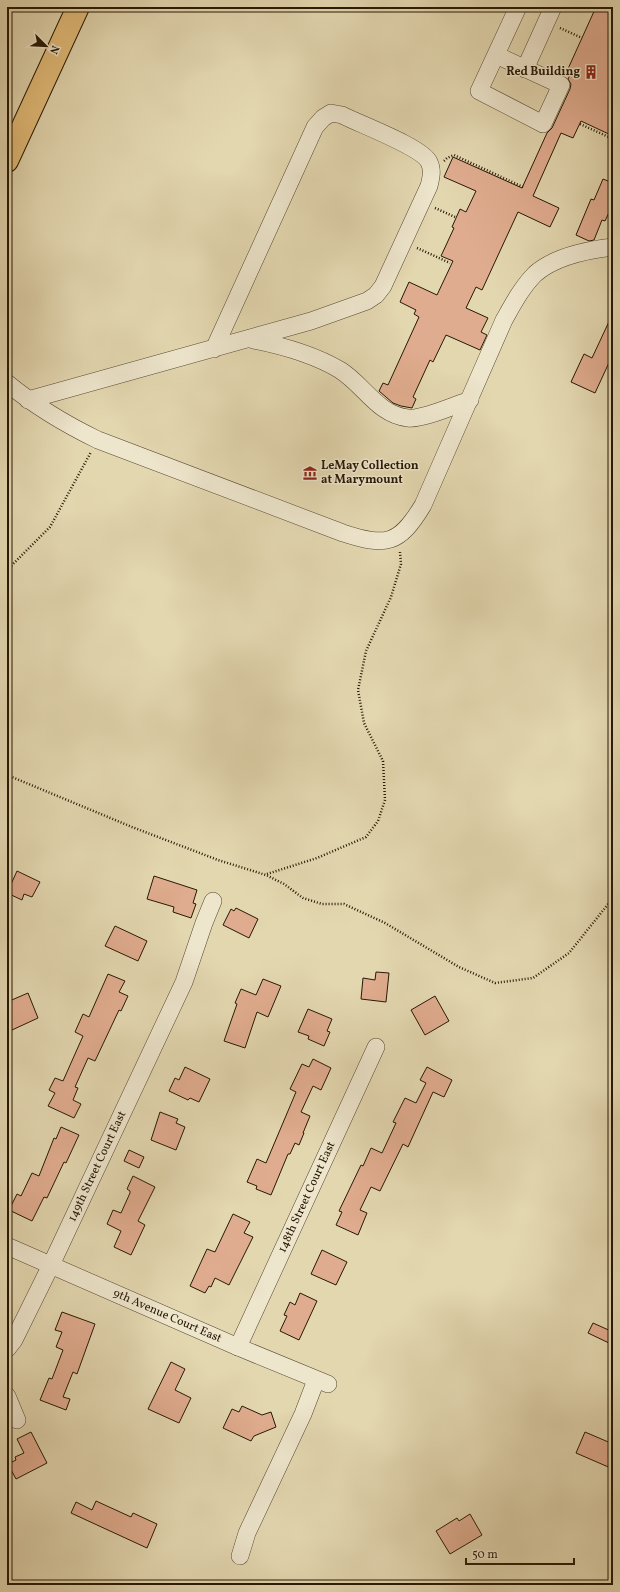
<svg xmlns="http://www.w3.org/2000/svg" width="620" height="1592" font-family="Vollkorn,serif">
<rect width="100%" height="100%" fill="#e3d7b0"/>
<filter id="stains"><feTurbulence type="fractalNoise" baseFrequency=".005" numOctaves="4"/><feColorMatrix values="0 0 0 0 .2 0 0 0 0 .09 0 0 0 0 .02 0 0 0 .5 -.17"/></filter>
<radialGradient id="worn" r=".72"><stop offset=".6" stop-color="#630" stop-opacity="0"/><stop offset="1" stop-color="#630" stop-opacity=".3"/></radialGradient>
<path fill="#e0ac8f" stroke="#271804" d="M596 7H613V136L581 121 573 138 561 133 533 196 559 208 550 227 518 212 482 290 476 287 466 308 488 318 481 332 487 335 480 350 446 335 433 362 430 360 413 397 416 399 412 408 401 406 393 403 379 391 383 383 388 385 419 317 414 314 416 310 400 302 409 282 437 295 453 261 441 256 454 228 452 227 460 209 466 212 476 191 444 177 453 157 522 188 547 133 552 128 570 89 571 84 568 79 571 73 567 71Z
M603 179 613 183V204L605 221 602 220 594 240 589 241 576 235 591 199 594 200Z
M613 313V354L595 393 571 382 584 354 592 358Z
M17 871 40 882 32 897 24 894 22 900 7 893Z
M154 876 197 890 193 903 196 904 191 918 173 912 174 907 147 899Z
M236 908 258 919 249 938 223 925 231 909 234 911Z
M115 926 147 941 138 961 105 946Z
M376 972 389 973 386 1002 361 999 363 978 375 980Z
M108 974 125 981 119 992 128 996 121 1011 119 1010 95 1061 88 1058 75 1087 78 1088 73 1100 81 1104 74 1118 48 1106 55 1093 49 1090 55 1078 63 1081 83 1036 75 1032 83 1014 89 1017Z
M263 979 281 986 268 1017 257 1012 245 1048 224 1041 237 1004 235 1003 241 989 256 995Z
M28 993 38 1018 12 1030 7 1018V1002Z
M435 996 449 1021 425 1035 411 1010Z
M308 1009 332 1019 327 1031 330 1032 324 1046 308 1039 309 1036 298 1032Z
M313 1059 331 1068 321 1090 313 1086 301 1112 310 1116 303 1133H304L299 1145 295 1143 290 1154H288L271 1195 256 1189 257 1186 247 1182 257 1159 266 1163 296 1092 290 1089 302 1064 309 1067Z
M185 1067 210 1079 199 1102 190 1098 188 1100 169 1091 175 1078 179 1080Z
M427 1067 452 1080 444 1097 433 1092 408 1147 403 1144 380 1191 371 1187 360 1210 367 1213 358 1235 336 1225 342 1212 339 1211 361 1165 363 1166 371 1148 382 1153 396 1123 393 1122 405 1098 416 1103 426 1083 420 1080Z
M160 1112 178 1119 176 1123 185 1127 176 1150 151 1140Z
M61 1127 79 1135 66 1163 64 1162 47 1198 44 1197 32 1221 9 1210 17 1194 21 1196 32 1173 39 1176 54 1138 56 1139Z
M129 1150 144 1157 139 1168 124 1161Z
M133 1176 155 1187 138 1221 145 1225 131 1255 114 1247 121 1231 107 1224 113 1210 121 1213 130 1193V1191L127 1189Z
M233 1214 250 1222 244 1233 253 1237 229 1285 215 1278 211 1287 209 1286 205 1293 190 1286 207 1249 215 1252Z
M322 1250 347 1262 336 1285 311 1274Z
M300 1293 317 1301 299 1340 280 1331 287 1316 284 1315 290 1302 295 1305Z
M62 1312 95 1324 77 1374 73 1372 63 1397 70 1399 66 1410 40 1400 49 1378 52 1379 63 1350 56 1347 62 1332 55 1330Z
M593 1323 613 1332 609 1343 588 1333Z
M171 1362 185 1369 175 1390 191 1398 179 1423 148 1409Z
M242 1406 262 1415 271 1412 276 1427 254 1436 251 1441 223 1428 232 1409 239 1412Z
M31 1432 47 1463 16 1479 8 1464 16 1460 15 1457 24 1453 17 1439Z
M585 1432 613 1444V1469L576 1453Z
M96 1501 131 1517 133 1513 157 1524 147 1548 71 1513 76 1502 92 1510Z
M470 1514 482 1535 450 1554 436 1531 457 1518 459 1521Z"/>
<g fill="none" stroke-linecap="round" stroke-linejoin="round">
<defs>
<g id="minor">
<path d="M496 55 561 85 543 124 479 91 518 7"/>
<path d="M525 69 553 7"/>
<path d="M253 340C284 346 313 354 340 370 364 385 378 415 408 418 422 420 455 405 470 400"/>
<path d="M7 383C35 406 65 424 98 440L343 533C386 547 399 545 423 505L504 320C513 304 522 287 535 274 555 256 587 250 613 247"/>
<path d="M28 400 311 321 367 301 376 295 383 286 429 186C431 178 433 170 429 162 422 147 359 124 342 115L331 113 323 118 315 127 214 349"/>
<path id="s1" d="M7 1246 238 1347 328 1384"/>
<path id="s2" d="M238 1347 376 1047"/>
<path id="s3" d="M7 1349 14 1340 51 1265 184 982 204 923 213 901"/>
<path d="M7 1396 17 1420"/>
<path d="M240 1556 247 1533 303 1414 316 1380"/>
</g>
<path id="major" d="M7 161 78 7"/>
</defs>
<use href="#minor" stroke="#56482f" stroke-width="18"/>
<use href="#major" stroke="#271804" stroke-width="24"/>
<path stroke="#271804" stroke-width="2.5" stroke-dasharray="1 2" stroke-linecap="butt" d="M560 28 582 38
M580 124 613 139
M444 161 447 158 454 155 523 187
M435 208 455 217
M417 248 450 263
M7 570 50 527 91 452
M7 775 132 827 218 860 266 875 284 884 303 898 322 904H344L385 923 459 967 495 983 533 978 569 953 613 898
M267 874 317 858 366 837 378 821 385 800 383 761 364 723 358 690 366 651 391 597 401 564 400 552"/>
<use href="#minor" stroke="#ede5cc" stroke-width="17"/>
<use href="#major" stroke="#e2bc78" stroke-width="22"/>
</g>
<defs>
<symbol id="building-bare" viewBox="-9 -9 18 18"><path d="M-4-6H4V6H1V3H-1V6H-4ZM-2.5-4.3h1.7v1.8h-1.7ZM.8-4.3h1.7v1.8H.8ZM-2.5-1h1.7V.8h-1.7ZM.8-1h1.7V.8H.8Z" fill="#8f2418" stroke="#ede5cc" stroke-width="2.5" paint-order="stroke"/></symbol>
<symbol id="museum-bare" viewBox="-9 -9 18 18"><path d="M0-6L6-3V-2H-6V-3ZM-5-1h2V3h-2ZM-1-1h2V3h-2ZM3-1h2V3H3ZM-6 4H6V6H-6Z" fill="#8f2418" stroke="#ede5cc" stroke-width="2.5" paint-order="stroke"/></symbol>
</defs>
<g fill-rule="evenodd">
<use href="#building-bare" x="581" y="62" width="20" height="20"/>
<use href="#museum-bare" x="300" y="463" width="20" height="20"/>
</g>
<g text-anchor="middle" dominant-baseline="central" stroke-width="3" stroke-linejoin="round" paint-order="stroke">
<g font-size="12" font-weight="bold" fill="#271804" stroke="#ede5cc" text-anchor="end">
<text x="580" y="72">Red Building</text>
<text x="321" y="466" text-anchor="start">LeMay Collection<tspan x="321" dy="14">at Marymount</tspan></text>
</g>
<g font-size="12" fill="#271804" stroke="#ede5cc">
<text stroke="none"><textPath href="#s3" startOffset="204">149th Street Court East</textPath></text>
<text stroke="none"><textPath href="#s2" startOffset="165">148th Street Court East</textPath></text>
<text stroke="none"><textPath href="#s1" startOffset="175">9th Avenue Court East</textPath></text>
</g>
</g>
<rect width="620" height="1592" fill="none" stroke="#e3d7b0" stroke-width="24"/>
<rect x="8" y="8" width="604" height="1576" fill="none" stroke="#271804" stroke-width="2"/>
<rect x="12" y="12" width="596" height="1568" fill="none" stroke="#271804"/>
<g transform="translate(46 46) rotate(114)" stroke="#ede5cc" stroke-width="3" paint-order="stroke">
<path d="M0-3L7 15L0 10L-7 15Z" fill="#271804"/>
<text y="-6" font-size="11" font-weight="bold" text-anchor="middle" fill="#271804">N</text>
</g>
<path d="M466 1558v6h108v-6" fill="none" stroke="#271804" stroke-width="2"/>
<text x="472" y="1558" font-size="12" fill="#271804" stroke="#ede5cc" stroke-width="3" paint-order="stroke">50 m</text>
<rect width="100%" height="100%" filter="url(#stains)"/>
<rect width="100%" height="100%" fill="url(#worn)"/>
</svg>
